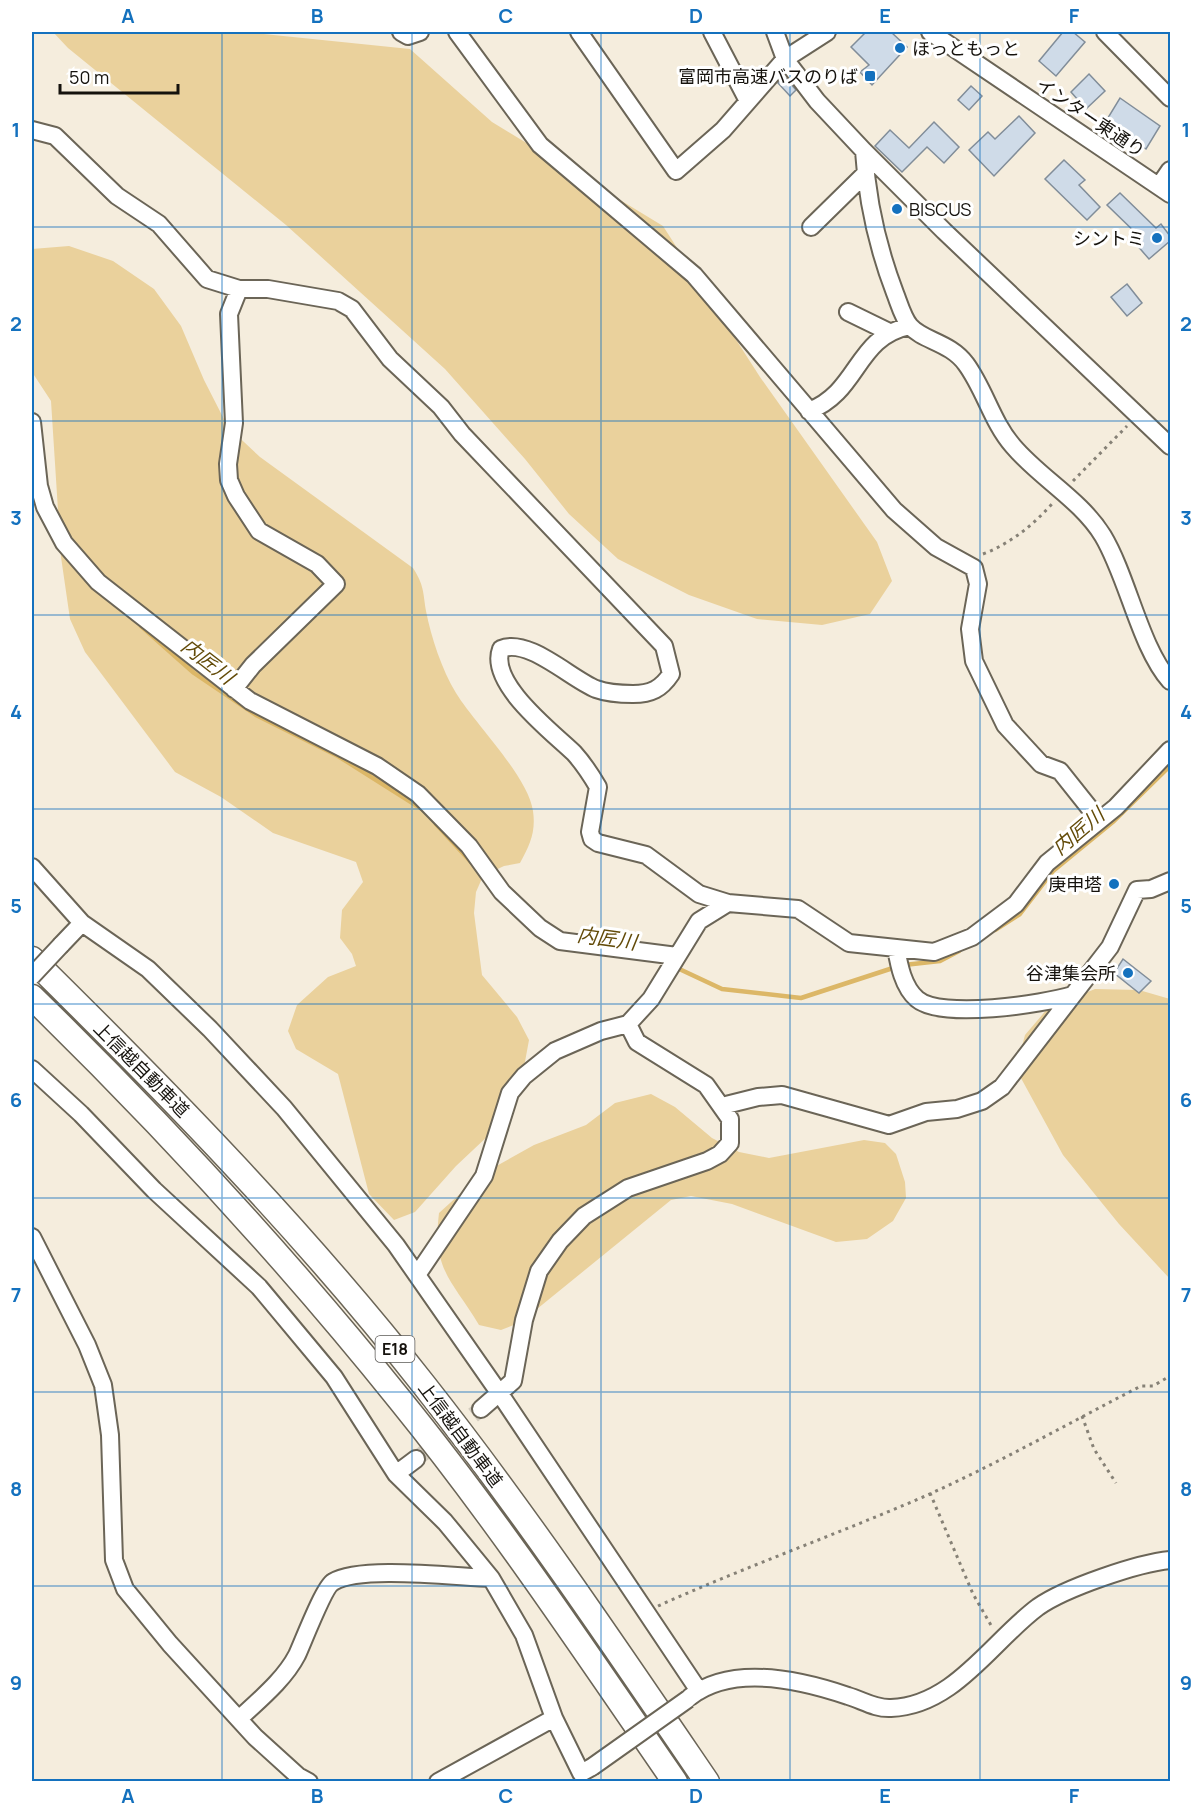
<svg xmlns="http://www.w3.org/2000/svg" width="1202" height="1813" font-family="Manrope,'Noto Sans JP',sans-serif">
<rect width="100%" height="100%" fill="#f5eddd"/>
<path fill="#ead19c" d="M53 32H243L410 49 492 122 663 226 760 377 877 542 892 581 870 614 822 625 757 619 689 595 618 559 569 514 525 459 445 369 286 225 68 48Z
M69 246 113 261 154 289 181 326 204 380 228 427 260 457 413 568C424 585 423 592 426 611 431 637 442 670 456 693 475 724 528 776 533 811 536 832 530 845 520 863L504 866 483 876 476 892 474 913 482 975 517 1017 529 1040 519 1094 506 1119 456 1166 415 1212 394 1220 369 1194 338 1074 296 1049 288 1031 297 1005 328 977 356 966 352 954 340 938 342 910 363 882 356 862 273 833 221 797 175 772 85 652 70 619 61 557 51 401 32 372V249Z
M1095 989 1139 990 1170 999V1279L1119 1224 1063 1155 1016 1069 1025 1035 1048 1008Z
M651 1094 675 1107 712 1138 739 1152 769 1158 864 1140 885 1143 896 1154 905 1182 906 1198 893 1221 867 1239 836 1242 732 1204 691 1196 671 1200 521 1322 501 1330 479 1325C452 1280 432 1270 439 1213L482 1174 534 1145 586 1125 615 1103Z"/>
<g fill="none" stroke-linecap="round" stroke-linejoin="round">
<path stroke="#dcb767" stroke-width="4.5" d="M141 626 194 673 256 715 338 756 422 809
M436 824 471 862
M995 930 1020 914 1053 871 1114 821 1170 766
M904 965 940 961 959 951
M675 967 722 989 801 998 896 967"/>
</g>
<path fill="#cfdbe8" stroke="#818d99" stroke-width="1.5" d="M866 32H891L907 47 872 85 860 72 869 65 851 47Z
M1063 32H1073L1085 42 1056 76 1039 61Z
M1089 74 1105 91 1086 109 1071 92Z
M784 76 796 90 790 96 778 83Z
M971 86 982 96 969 110 958 100Z
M1120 98 1160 126 1146 149 1106 121Z
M1019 116 1035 133 994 176 969 150 988 132 995 139Z
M934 122 959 147 944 163 927 147 902 172 875 146 890 130 909 148Z
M1064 160 1085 180 1079 185 1100 207 1087 220 1045 179Z
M1120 193 1156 228 1161 224 1170 236V241L1149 259 1136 244 1142 239 1107 205Z
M1127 284 1142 303 1127 316 1111 297Z
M1123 959 1151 981 1139 993 1114 973Z"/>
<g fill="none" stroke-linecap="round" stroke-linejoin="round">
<path stroke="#d3ccbe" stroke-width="16" stroke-dasharray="16 8" stroke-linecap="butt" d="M416 1459 481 1409"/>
<defs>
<path id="minor" d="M401 32 408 36 420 32
M457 32 540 145 694 275 894 510 936 547 974 568 978 584 970 629 974 661 1005 725 1041 764 1060 771 1099 820
M579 32 676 171 723 130 785 59 827 32
M712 32 748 101
M775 32 785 59 817 101 864 151 944 231 1170 446
M930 32 1170 194
M1105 32 1170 98
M32 130 55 136 117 196 159 224 207 279 239 289H268L338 301 352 309 390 359 441 407 462 434 664 646 671 674C661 689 651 694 633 694 622 694 607 693 596 689 571 679 528 637 501 649 488 683 551 731 574 753 583 763 591 775 598 787L590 832 592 839 598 843 646 855 699 894 728 903
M864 151C867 200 877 246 895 293 899 303 903 318 910 326 923 341 950 342 966 364 985 390 992 422 1013 446 1040 478 1081 500 1103 536 1128 578 1140 647 1170 681
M1159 186 1170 170
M811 227 865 174
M848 312 889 332
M809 411C860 391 855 337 910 326
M32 422 39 486 45 507 64 543 98 582 250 701 377 766 418 794 469 846 502 892 540 928 560 941 677 956
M234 689 253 665 336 584 317 564 259 531 236 496 229 480 228 464 234 423 229 314 239 289
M32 867 82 923 148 969 210 1029 284 1108 396 1245 500 1394 699 1691
M61 945 82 923
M896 948C899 965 903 987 917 999 941 1020 1043 1004 1073 995
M32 1069 81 1114 154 1190 259 1287 334 1377 396 1474 445 1522 491 1578 524 1635 554 1718 581 1773 592 1767
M722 1106 758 1097 782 1095 889 1125 926 1112 957 1109 982 1101 1002 1087 1110 947 1137 890 1151 889 1170 881
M32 1237 87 1345 103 1385 110 1435 114 1560 125 1589 170 1644 255 1737 298 1776 309 1782
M417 1275 484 1176 510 1093 524 1076 555 1051 601 1031 628 1024 651 999 699 921 728 903 798 909 849 943 934 952 972 937 1016 904 1047 863 1116 807 1170 750
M481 1409 513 1381 524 1320 539 1271 560 1241 584 1216 628 1188 707 1161 720 1154 730 1143V1119L706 1085 637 1042 628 1024
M396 1474 416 1459
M690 1697C732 1664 801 1680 848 1696 862 1700 875 1709 891 1708 954 1706 992 1641 1038 1607 1065 1588 1138 1563 1170 1560
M239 1719C259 1700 284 1680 297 1655 303 1642 324 1587 333 1582 360 1565 456 1577 491 1578
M438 1782 554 1718"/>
<path id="highway" d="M32 959C169 1094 304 1232 424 1385 524 1512 615 1647 707 1782
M32 997C162 1124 286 1258 400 1400 499 1522 586 1653 675 1782"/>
</defs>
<use href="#minor" stroke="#6b6557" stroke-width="20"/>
<use href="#highway" stroke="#6b6557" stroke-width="27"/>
<path stroke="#868176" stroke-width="3" stroke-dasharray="3 4.5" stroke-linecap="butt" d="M1073 481 1127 426
M983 554C1011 543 1032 526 1052 504
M1082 1416 1094 1449 1116 1483
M930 1493 973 1594 992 1627
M658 1606C745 1567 835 1535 923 1497 997 1464 1069 1423 1141 1386H1153L1170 1376"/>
<use href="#minor" stroke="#fff" stroke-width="16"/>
<use href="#highway" stroke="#fff" stroke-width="24"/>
<defs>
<path id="minor-bridge" d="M32 976 61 945
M592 1767 688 1699"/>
</defs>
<use href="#minor-bridge" stroke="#6b6557" stroke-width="20" stroke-linecap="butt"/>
<use href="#minor-bridge" stroke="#fff" stroke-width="16"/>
</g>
<path fill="none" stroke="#1471be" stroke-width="1.5" stroke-opacity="0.55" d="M222 32V1782M412 32V1782M601 32V1782M790 32V1782M980 32V1782M32 227H1170M32 421H1170M32 615H1170M32 809H1170M32 1004H1170M32 1198H1170M32 1392H1170M32 1586H1170"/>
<g fill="#1471be" stroke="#fff" stroke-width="2">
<circle cx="900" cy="48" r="6"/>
<rect x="864" y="70" width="12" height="12" rx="3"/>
<circle cx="897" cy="209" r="6"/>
<circle cx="1157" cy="238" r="6"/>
<circle cx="1114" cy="884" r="6"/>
<circle cx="1128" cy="973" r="6"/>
</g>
<g text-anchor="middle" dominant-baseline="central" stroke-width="6" stroke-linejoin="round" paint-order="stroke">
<rect fill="#fff" stroke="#5b5956" stroke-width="1.5" x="375.5" y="1336" width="39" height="26" rx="4.5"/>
<g font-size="16" font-weight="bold" fill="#15120d">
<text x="395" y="1349">E18</text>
</g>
<g font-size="18" fill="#15120d" stroke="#fff" text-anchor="end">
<text x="912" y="48" text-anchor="start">ほっともっと</text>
<text x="858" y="76">富岡市高速バスのりば</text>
<text x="909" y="209" text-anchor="start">BISCUS</text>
<text x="1145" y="238">シントミ</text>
<text x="1102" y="884">庚申塔</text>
<text x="1116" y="973">谷津集会所</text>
</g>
<g font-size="18" fill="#15120d" stroke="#fff">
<text transform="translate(1091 117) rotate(34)">インター東通り</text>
<text transform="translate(142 1069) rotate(45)">上信越自動車道</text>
<text transform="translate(461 1434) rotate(53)">上信越自動車道</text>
</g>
<g font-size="20" font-style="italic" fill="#634b09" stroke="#fff">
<text transform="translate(208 661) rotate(38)">内匠川</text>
<text transform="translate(1078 831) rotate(-40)">内匠川</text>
<text transform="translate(607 938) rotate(8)">内匠川</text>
</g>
</g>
<rect width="1202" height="1813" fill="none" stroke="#ffffff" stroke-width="66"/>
<path d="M60 84v9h118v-9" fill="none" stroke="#15120d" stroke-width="3"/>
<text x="69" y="84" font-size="18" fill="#15120d" stroke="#ffffff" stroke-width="4.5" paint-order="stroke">50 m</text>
<rect x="33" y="33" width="1136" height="1747" fill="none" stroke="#1471be" stroke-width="2"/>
<g font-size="20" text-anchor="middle" font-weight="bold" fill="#1471be">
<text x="128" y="23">A</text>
<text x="317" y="23">B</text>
<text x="506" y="23">C</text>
<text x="696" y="23">D</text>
<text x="885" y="23">E</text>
<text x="1074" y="23">F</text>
<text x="16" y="137">1</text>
<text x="1186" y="137">1</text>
<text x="16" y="331">2</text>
<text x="1186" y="331">2</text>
<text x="16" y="525">3</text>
<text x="1186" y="525">3</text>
<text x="16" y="719">4</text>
<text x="1186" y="719">4</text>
<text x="16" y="913">5</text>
<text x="1186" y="913">5</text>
<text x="16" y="1107">6</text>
<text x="1186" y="1107">6</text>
<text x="16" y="1302">7</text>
<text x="1186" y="1302">7</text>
<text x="16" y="1496">8</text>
<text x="1186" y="1496">8</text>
<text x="16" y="1690">9</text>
<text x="1186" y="1690">9</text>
<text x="128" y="1803">A</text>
<text x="317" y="1803">B</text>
<text x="506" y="1803">C</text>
<text x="696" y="1803">D</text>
<text x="885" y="1803">E</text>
<text x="1074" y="1803">F</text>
</g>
</svg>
